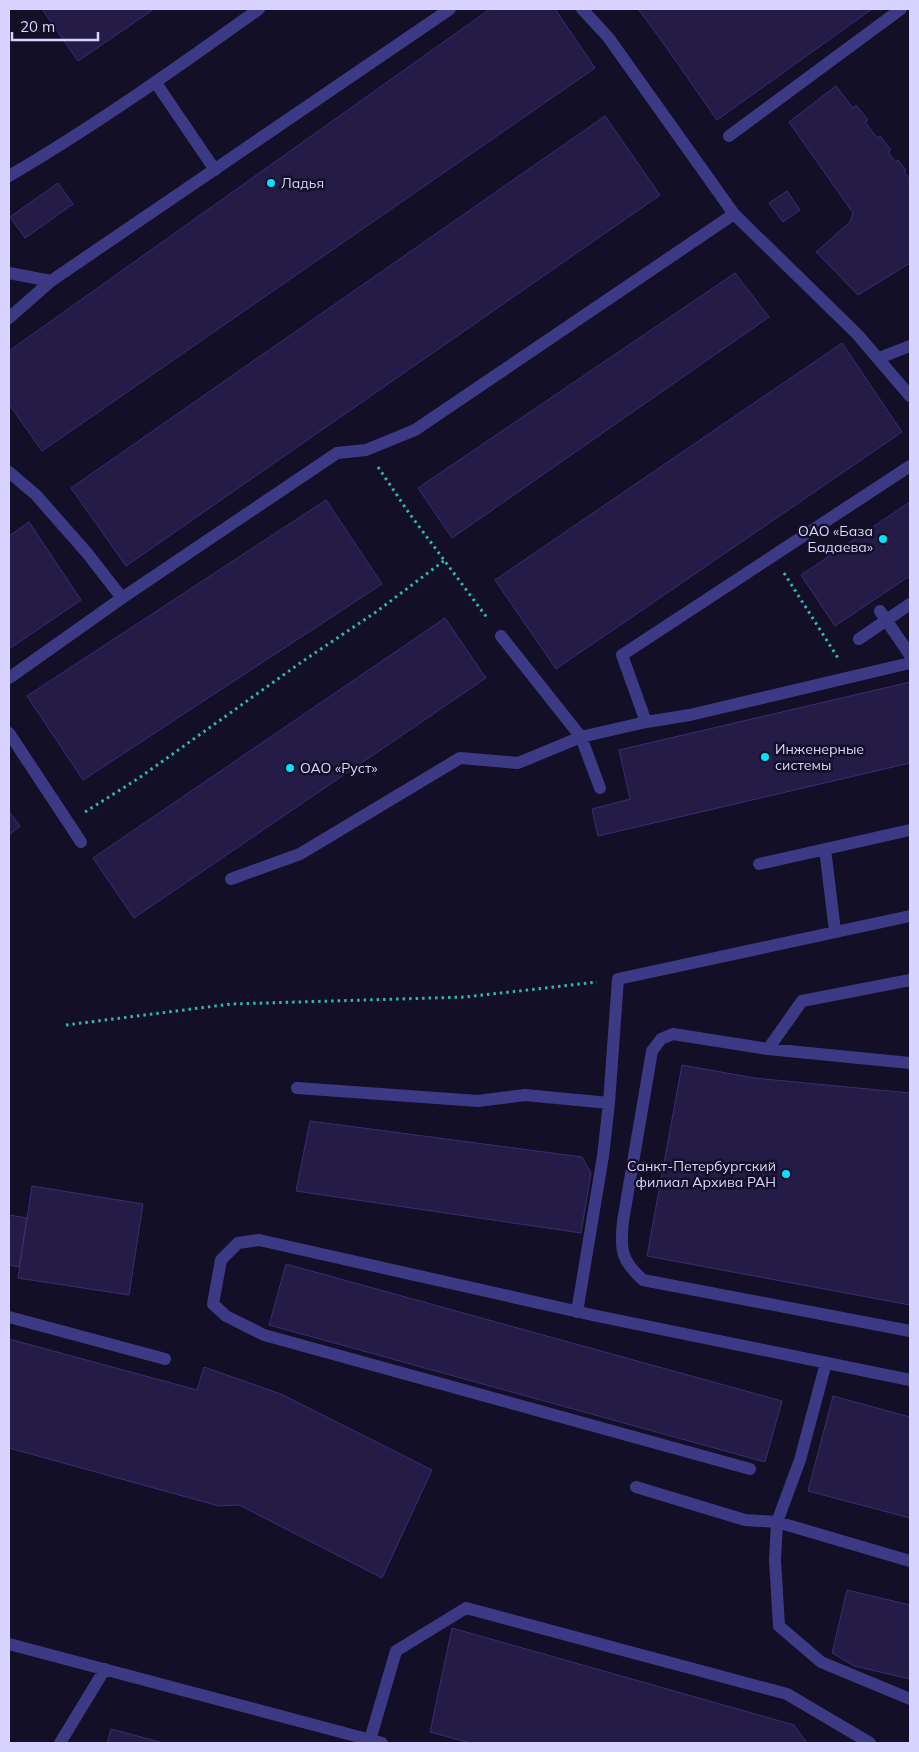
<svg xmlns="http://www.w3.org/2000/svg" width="919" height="1752" font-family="Mulish,sans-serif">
<rect width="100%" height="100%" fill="#130f26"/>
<path fill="#241b47" stroke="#3b2d73" d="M42 9H154L78 61Z
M490 9H555L595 68 42 451 9 404V351Z
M638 9H872L717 120 659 37Z
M836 86 853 108 856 105 868 120 865 122 877 138 880 136 891 150 888 152 895 162 898 160 906 170 904 172 910 179V263L858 295 816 252 850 222 853 213 789 122Z
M605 116 660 195 126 566 71 488Z
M58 183 73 204 25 238 10 217Z
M787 191 800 210 783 222 769 203Z
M735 273 769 317 452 538 418 488Z
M842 343 902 432 556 669 495 580Z
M326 500 382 584 83 780 27 696Z
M910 502V580L908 577 835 626 801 575Z
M29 522 81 600 9 649V536Z
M445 618 486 678 134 918 93 858Z
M910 682V763L598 836 592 809 630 799 619 750Z
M9 811 20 826 9 835Z
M682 1065 754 1078 910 1093V1305L647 1256Z
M310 1121 582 1157 591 1173 581 1233 296 1191Z
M32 1186 143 1204 129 1295 18 1278Z
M9 1215 27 1218 19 1267 9 1265Z
M286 1264 782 1401 765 1462 269 1325Z
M9 1339 197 1390 204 1367 281 1394 432 1470 382 1578 239 1505 219 1506 9 1448Z
M833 1396 910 1417V1522V1518L808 1491Z
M847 1590 910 1605V1679L854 1666 832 1653Z
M452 1628 794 1725 807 1743H470L430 1732Z
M111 1729 164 1743H107Z"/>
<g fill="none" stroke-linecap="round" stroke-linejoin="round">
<path stroke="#2fb8b0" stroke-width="3" stroke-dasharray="2.5 4" stroke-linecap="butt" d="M378 467 409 513 488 619
M784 573 838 658
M85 812 139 778 303 661 376 612 445 560
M66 1025 231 1004 466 997 597 982"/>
<path stroke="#3d3a85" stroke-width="12" d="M582 9 608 37 734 214 857 334 910 396
M156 83 215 170
M729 136 901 9
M9 176C96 125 178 67 259 9
M9 273 51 281
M9 318 51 281 450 9
M879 358 910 346
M910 466 622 655 646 722 690 715 910 663
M9 472 36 495 87 553 122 598
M880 611 910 655
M501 636 581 737 600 788
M859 639 910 604
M9 678 122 598 337 453 366 450 415 430 734 214
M9 733 81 842
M825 849 835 931
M759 864 910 830
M231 879 300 854 460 758 518 763 581 737 646 722
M768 1049 802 1001 910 980
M910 1063 768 1049 673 1034 661 1039 652 1051 623 1221C620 1250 621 1260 643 1280L910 1331
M297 1088 478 1101 525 1095 609 1103
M577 1312 603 1156 609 1103 618 979 910 916
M9 1317 165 1359
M826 1363 800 1460 777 1522 775 1560 779 1626 821 1662 910 1699
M750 1469 264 1335 226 1316 213 1304 221 1260 238 1243 259 1240 597 1316 910 1380
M636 1487 745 1520 777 1522 910 1561
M9 1644 382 1743
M370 1740 396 1651 466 1608 787 1694 870 1743
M60 1743 105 1669"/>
</g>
<g fill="#00e5ff" stroke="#130f26" stroke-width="2">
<circle cx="271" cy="183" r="5"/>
<circle cx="883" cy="539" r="5"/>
<circle cx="765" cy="757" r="5"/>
<circle cx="290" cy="768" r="5"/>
<circle cx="786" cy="1174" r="5"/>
</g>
<g text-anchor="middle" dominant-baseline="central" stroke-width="5" stroke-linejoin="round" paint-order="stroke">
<g font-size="14" fill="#d9d4ff" stroke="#130f26" text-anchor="start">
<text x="281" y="183">Ладья</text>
<text x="873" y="531" text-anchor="end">ОАО «База<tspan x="873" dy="16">Бадаева»</tspan></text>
<text x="775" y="749">Инженерные<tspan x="775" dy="16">системы</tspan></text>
<text x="300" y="768">ОАО «Руст»</text>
<text x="776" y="1166" text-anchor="end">Санкт-Петербургский<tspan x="776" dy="16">филиал Архива РАН</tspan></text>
</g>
</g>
<rect width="919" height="1752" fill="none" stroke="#d9d4ff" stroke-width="20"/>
<path d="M12 32v8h86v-8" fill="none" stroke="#d9d4ff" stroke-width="2.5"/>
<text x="20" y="32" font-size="15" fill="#d9d4ff" stroke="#130f26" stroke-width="4" paint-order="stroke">20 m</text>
</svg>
